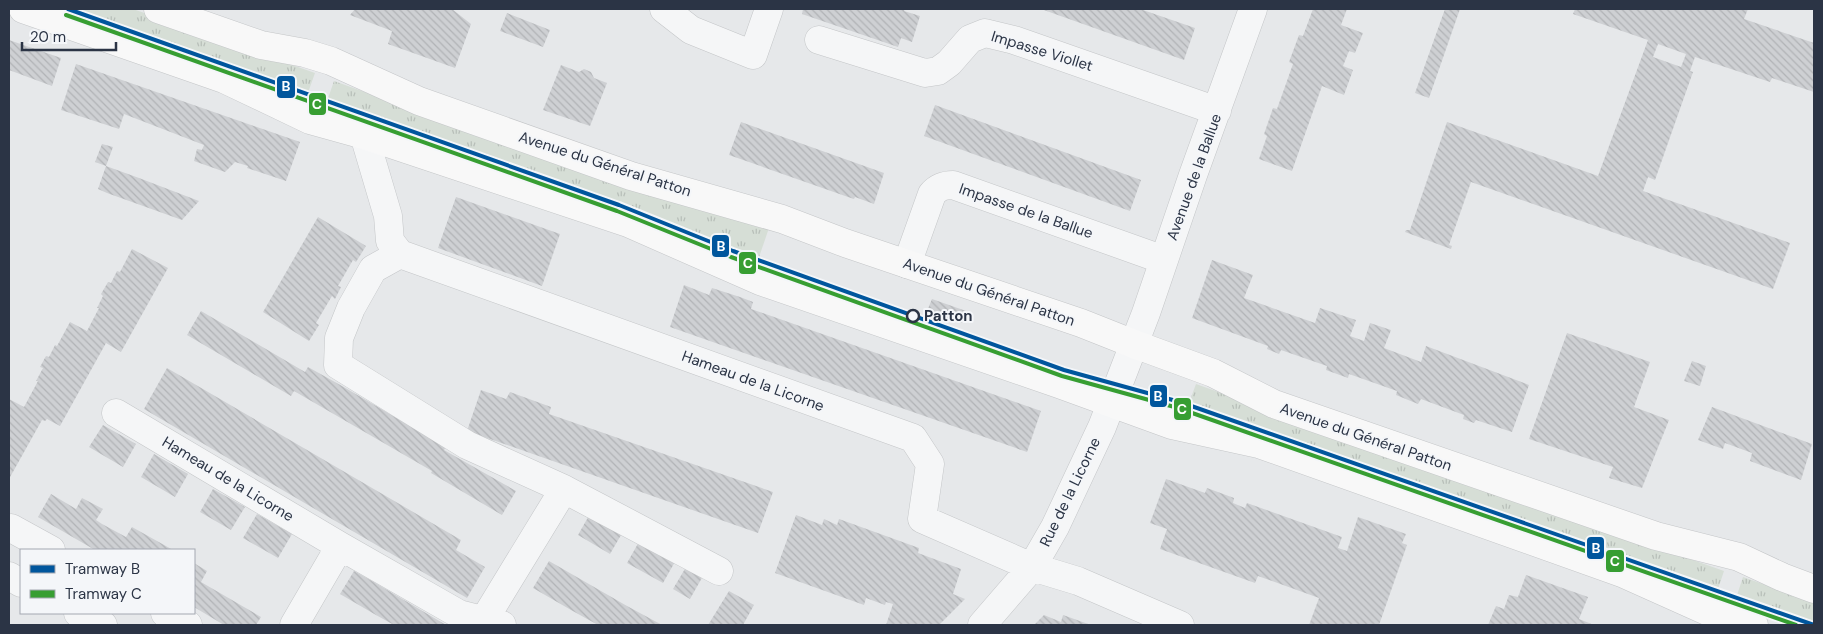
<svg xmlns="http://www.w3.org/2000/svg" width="1823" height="634" font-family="'DM Sans',sans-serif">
<defs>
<pattern id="grass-tufts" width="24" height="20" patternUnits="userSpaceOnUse" patternTransform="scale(1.25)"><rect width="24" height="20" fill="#d6ded6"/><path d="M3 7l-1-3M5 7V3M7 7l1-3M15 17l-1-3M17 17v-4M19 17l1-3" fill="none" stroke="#b8bfb9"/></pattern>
<pattern id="building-back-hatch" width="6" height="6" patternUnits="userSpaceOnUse" patternTransform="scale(1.25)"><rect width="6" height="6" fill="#ced0d3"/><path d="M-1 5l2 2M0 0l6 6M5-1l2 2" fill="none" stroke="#b1b3b6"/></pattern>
</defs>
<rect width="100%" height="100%" fill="#e6e8ea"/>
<path fill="url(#grass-tufts)" d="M45 9H133L315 73 305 101Z
M334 81 426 114 770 225 755 269 402 133 325 107Z
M1196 384 1724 571 1715 598 1186 411Z
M1743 577 1814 602V625H1793L1734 604Z"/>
<path fill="url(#building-back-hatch)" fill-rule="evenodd" d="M355 9H452L471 24 455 68 388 44 392 31 350 15Z
M803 9H905L904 11 920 16 912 42 901 38 898 47 802 14Z
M1041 9H1140L1195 28 1184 60Z
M1313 9H1347L1341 25 1363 33 1355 53 1349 51 1343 66 1353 70 1344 95 1322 86 1292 171 1259 159 1267 136 1264 134 1273 108 1277 109 1293 64 1289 62 1299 35 1303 36Z
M1445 9H1460L1429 98 1415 93Z
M1575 9H1748L1744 19 1814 43V92L1772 78 1770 82 1695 57 1690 71 1693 72 1655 180 1648 177 1643 191 1790 243 1773 289 1471 182 1449 245 1452 246 1451 249 1405 232 1406 230H1410L1447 122 1598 176 1648 40 1573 14ZM1658 44 1686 54 1681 67 1653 57Z
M507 13 550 30 543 47 500 31Z
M9 40 61 58 52 86 9 70Z
M76 64 300 142 286 181 247 168 248 166 235 162 225 172 194 161 197 149 202 150 204 145 124 114 119 129 61 110Z
M561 65 579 72 584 69 591 72 594 78 607 83 590 126 543 110Z
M935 105 1141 180 1130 211 924 136Z
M741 122 884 173 874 204 855 197 854 199 848 197 729 155Z
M102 144 113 147 106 166 95 162Z
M106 166 139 178 199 201 182 220 107 193 98 189Z
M456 197 560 234 542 286 438 248Z
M318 217 366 246 356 262 353 260 338 286 341 287 335 299 332 296 316 323 319 325 309 341 263 312Z
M132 249 168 268 121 352 106 343 60 426 47 419 45 421 42 420 9 479V399L24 407 38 381H36L43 368 40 367 46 356 49 357 55 345 57 346 70 322 87 331 99 308H97L103 296 101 294 108 282 111 283 117 271 120 272Z
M1212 260 1253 275 1244 298 1315 323 1320 308 1356 320 1350 336 1364 341 1370 323 1391 330 1384 348 1421 362 1426 346 1529 385 1512 432 1476 420 1474 423 1463 419 1464 415 1421 399 1418 404 1396 395 1397 391 1349 374 1348 378 1326 370 1327 366 1281 350 1279 354 1267 349 1268 346 1192 318Z
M684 285 709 295 712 288 740 297 753 302 751 309 1041 411 1027 452 670 327Z
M932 299 966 311 962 323 927 311Z
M201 311 305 372 308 367 342 386 446 447 444 450 516 491 502 515 431 473 432 471 294 391 291 396 187 335Z
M1567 333 1650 362 1634 407 1669 420 1642 488 1609 478 1613 467 1529 439Z
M1692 361 1706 366 1700 386 1684 381Z
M167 368 461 540 456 550 485 567 467 598 144 409Z
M481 390 506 399 510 392 551 407 549 414 773 492 758 533 467 431Z
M1712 407 1812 444 1801 480 1750 461 1752 453 1725 443 1723 449 1698 440Z
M103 425 136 444 123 467 89 447Z
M154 454 188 474 175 497 141 477Z
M1166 479 1205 493 1207 488 1234 498 1233 503 1245 508 1247 503 1342 537 1338 548 1347 551 1358 517 1406 534 1402 543 1407 545 1379 625H1309L1319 598 1258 576 1255 583 1160 549 1167 529 1150 523Z
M213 489 245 507 231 530 200 512Z
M51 494 76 509 82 498 103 509 96 520 102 524 126 537 132 527 173 550H95L38 517Z
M591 512 624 530 610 554 578 535Z
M257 514 292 534 278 558 243 538Z
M796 515 822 525 824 519 837 525 839 519 919 548 918 553 961 569 953 594 965 599 939 625H886L893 604 886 602 885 605 866 598 864 605 775 573Z
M640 540 676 560 663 583 627 563Z
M549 561 627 606 662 625H598L571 610 533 588Z
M194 563 207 571 201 582 261 617 256 625H224L194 607Z
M686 567 703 576 690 599 673 589Z
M354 571 372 581 446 625H394L376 615 340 594Z
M1526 575 1588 597 1579 619 1594 625H1488L1496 606 1504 609 1509 595 1518 597Z
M729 591 754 605 743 625H708Z
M1044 615 1061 622 1063 615 1091 625H1034Z"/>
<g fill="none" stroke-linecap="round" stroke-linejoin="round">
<defs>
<path id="street" d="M664 9 691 30 753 55 769 9
M819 40 925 73 938 71 949 63 970 39 985 33 1014 40 1217 111
M364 135 388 216 390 241 400 254 913 438 930 464 922 519 1032 567 1078 581 1180 625
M400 254 373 269 351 308 339 338 338 365 467 445 564 489 719 571
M907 264 932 194C938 187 944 185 953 185L1164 260
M116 413 340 546 459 614 502 625
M11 528 51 550
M9 576 21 583
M78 613 103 625
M165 613 188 625
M484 620 564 489
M294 625 340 546
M982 625 1032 567 1055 527 1102 427 1146 313 1193 175 1253 9"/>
<path id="secondary" d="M23 9 224 79 310 120 364 135 628 223 760 281 1059 384 1172 425 1259 444 1622 573 1718 616 1754 625
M158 9 261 45 305 53 331 61 419 101 631 176 782 219 845 243 1081 323 1134 344 1213 373 1274 404 1656 536 1739 557 1782 577 1814 589"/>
</defs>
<use href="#street" stroke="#c4c6c8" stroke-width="29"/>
<use href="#secondary" stroke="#c4c6c8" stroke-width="29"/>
<use href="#street" stroke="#f5f6f7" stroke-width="28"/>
<use href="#secondary" stroke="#f8f8f8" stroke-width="28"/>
<defs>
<path id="tram-1" d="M68 9 619 205 733 251 1064 370 1180 402 1814 625"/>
<path id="tram-2" d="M66 15 617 211 731 257 1062 376 1178 408 1796 625"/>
</defs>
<use href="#tram-1" stroke="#f4f6f9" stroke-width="8"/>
<use href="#tram-2" stroke="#f4f6f9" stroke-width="8"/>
<use href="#tram-1" stroke="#00569d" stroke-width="4"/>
<use href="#tram-2" stroke="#379e32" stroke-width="4"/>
</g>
<circle fill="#f4f6f9" stroke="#2b3445" stroke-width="2.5" cx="913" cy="316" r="6"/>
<g text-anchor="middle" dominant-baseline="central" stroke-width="4" stroke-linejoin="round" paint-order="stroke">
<g font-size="15" fill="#2b3445" stroke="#f4f6f9">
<text transform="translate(1042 51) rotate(17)">Impasse Viollet</text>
<text transform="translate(605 164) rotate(18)">Avenue du Général Patton</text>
<text transform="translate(1194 177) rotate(-70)">Avenue de la Ballue</text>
<text transform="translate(1026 211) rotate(19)">Impasse de la Ballue</text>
<text transform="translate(989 292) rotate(19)">Avenue du Général Patton</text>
<text transform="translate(753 381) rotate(20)">Hameau de la Licorne</text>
<text transform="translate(1366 437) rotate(19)">Avenue du Général Patton</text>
<text transform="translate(228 479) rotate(31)">Hameau de la Licorne</text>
<text transform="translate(1070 492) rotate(-64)">Rue de la Licorne</text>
</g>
<g font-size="15" font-weight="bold" fill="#2b3445" stroke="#f4f6f9" text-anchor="start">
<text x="924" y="316">Patton</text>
</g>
</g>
<g stroke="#f4f6f9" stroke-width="2">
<rect x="276" y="75" width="20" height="24" rx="5" fill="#00569d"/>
<rect x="308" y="92" width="19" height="24" rx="5" fill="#379e32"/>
<rect x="711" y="234" width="19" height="24" rx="5" fill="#00569d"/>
<rect x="738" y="251" width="19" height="24" rx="5" fill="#379e32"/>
<rect x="1149" y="384" width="19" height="24" rx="5" fill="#00569d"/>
<rect x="1173" y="397" width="19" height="24" rx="5" fill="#379e32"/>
<rect x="1586" y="536" width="19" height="24" rx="5" fill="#00569d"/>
<rect x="1605" y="549" width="20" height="24" rx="5" fill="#379e32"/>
</g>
<g font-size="14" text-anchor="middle" font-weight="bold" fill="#fff">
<text x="286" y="91">B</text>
<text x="317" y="109">C</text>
<text x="721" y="251">B</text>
<text x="748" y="268">C</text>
<text x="1158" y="401">B</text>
<text x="1182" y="414">C</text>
<text x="1596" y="553">B</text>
<text x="1615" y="566">C</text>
</g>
<rect width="1823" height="634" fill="none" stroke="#2b3445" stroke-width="20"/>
<rect x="20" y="549" width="175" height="65" fill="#f4f6f9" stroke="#a4a8b1"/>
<rect x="30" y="565" width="25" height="8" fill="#00569d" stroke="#a4a8b1"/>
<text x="65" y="574" font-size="15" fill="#2b3445">Tramway B</text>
<rect x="30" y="590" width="25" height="8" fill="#379e32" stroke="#a4a8b1"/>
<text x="65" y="599" font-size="15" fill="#2b3445">Tramway C</text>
<path d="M22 42v8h94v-8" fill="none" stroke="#2b3445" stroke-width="2.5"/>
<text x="30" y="42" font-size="15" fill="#2b3445" stroke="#f4f6f9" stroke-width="4" paint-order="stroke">20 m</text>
</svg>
